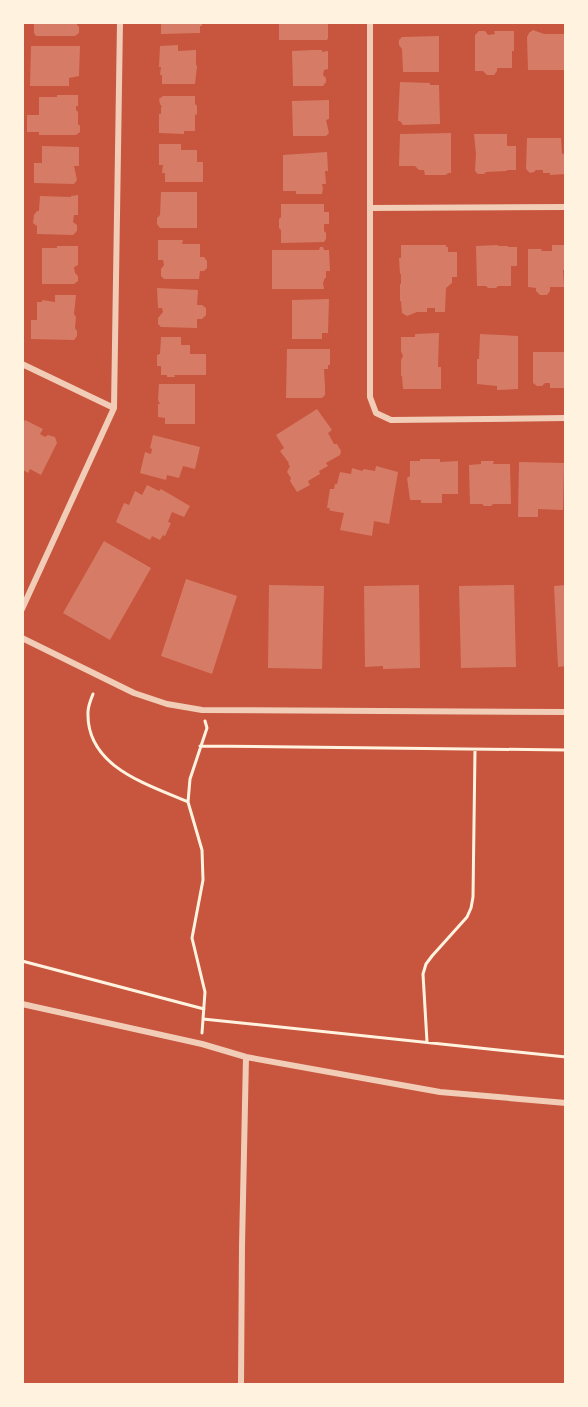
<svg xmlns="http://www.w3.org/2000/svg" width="588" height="1407" font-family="Helvetica,sans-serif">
<rect width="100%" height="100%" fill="#c8553d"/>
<path fill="#d67c66" d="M34 22H75L79 27V33L75 36H36L34 33Z
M161 22H202V26H200V33L161 34Z
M279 22H328V38L327 40H279Z
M533 30 544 34H566L565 70H528L527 37 529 33Z
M479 31H485L488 35 495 34 494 31H514V51H512V68H497V71L494 75H487L483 71H475V35Z
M439 36V72H403L402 49 399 45V40L402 37Z
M178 45V51L196 50V65L197 66 195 84H162V75H160L161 67H159L160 46Z
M31 46H80L79 76 69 78V86H30Z
M313 50H322V52L328 51V69L324 70 323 75 326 78V82L323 86H293L292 51Z
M400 82 430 83V85H439L440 124 403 125 400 121H398Z
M57 95H78V106H76V110L78 112V124L80 126V132L76 135H39V132H27V115H39V97H57Z
M163 96H195V104L197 106V114L195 115V131H184V134L159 133V114H161V107H162L160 104 159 99Z
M329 100V119L326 120 329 133 326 136H293L292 101Z
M451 133V173H448L446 175H425L424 170H419L415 166H399L400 134Z
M474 134H507V146H516V170H507V171L486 172 484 174H478L475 171 476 154Z
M527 138H561L562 154 566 153V174L550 175V173H543V170H536L534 172 530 173 526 169Z
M159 144H181V150H197V162H203V182H165V173H162L163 165H159Z
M42 146 79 147V166H74L77 180 74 184 34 183V163H42Z
M327 152 328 171H325L326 184H322L323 189 322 194H296V191H283V155Z
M161 192H197V228H160L157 224V218L160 215Z
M78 195V215H74L73 222 77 225V231L73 235 37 234V226L33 223 34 215 37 211H39L40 196 71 197V196Z
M281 204H324V212H329V224H324V231L326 233V239L324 242 281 243V230L279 228V219L281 217Z
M158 240H183L182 244H200V257H204L207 261V268L204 271H200L199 279H164L161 276V269L164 265 163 260H158Z
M401 245H446V247H448V252H457V277H452V283L446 288 445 312H435V308H427V312H417L407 316 402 313 401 301H400V284H401V274H400L399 258H401Z
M498 245V246H508V247H517V266H511V286H498L496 288H488L486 286H477L476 246Z
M552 245H566V270H563L564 287H550V291L547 295H540L536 291V288L528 287V249H542L541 251H552Z
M57 246H78V265L74 267 75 273 78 276V281L74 284H42V248H57Z
M320 247H323L324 250H329L330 271H326V278H325L323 283 324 289H272V250H319Z
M157 288 198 290 197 305H202L206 308V315L202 319H197V328L161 327 158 324V318L163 312 162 308H158Z
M55 295H76L74 314 76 317 75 328 77 331V336L74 340 31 339V320H37V302H42V300L55 302Z
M329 299 328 333H322V339H292V300Z
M439 333 438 367H441V389H403L402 376H401V360L403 356 401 351V337H415V334Z
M480 334 518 336V389L497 390V386L477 384V359H479Z
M161 337H181V345H190V354H206V375H174L175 377H167V375H161V366H157V355L160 354Z
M287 349H330V365H328V369H324L325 387V395L322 398H286Z
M533 352H566V388H550V383H545L542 386H537L533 383Z
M159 384H195V424H165V418L158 417V404H160L158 400Z
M317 409 332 430 328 433 334 444H337L341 451 340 455 326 463 328 466 319 471 320 474 308 481 310 485 297 492 290 481 291 478 287 472 290 466 288 464 289 463 280 451 284 448 276 435Z
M25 420 43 429 40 434 45 437 48 435 55 437 57 443 41 475 30 469 28 473 22 469V425Z
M153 435 200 447 195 469 183 466 179 478 167 475 166 480 140 473 145 452 151 454 152 449 150 448Z
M420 459H440V462L458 461V494H442V503H421V500H410L407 478 410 476V461H420Z
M481 461H494L493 464H510L511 504H493L491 506H484L482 504H470L469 465 481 464Z
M519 462 564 463 563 510 538 509V517H518Z
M376 466 398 472 389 524 374 521 372 536 340 530 344 513 332 511 329 510 330 508H327L330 489H334L335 484H337L340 472 351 474 352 468 362 471 364 469 375 471Z
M147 485 159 491 161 489 190 506 184 517 172 512 168 522 171 523 165 536 163 535 160 540 152 536 150 540 116 522 124 503 129 505 135 491 142 495Z
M104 541 151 568 110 640 63 613Z
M186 579 237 596 212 674 161 656Z
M269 585 324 586 322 669 268 668Z
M419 585 420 668 383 669V666L365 667 364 586Z
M514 585 516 667 461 668 459 586Z
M566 585V666L558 667 554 586Z"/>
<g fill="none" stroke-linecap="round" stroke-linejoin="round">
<path stroke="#fff3e0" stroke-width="3" d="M93 694C91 699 88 706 88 712 86 767 147 784 188 802
M200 746 566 750
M22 961 204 1009
M203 1019 566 1057
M202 1033 205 992 192 938 203 880 202 850 188 802 190 779 207 728 205 721
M427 1042 423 974 426 964 432 956 467 917 471 908 473 897 475 750"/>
<path stroke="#f1ccb7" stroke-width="6" d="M370 22V397L376 413 391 420 566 418
M370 208 566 207
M22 364 114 408
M22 609 114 408 120 22
M22 638 134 693 167 704 202 710 566 712
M22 1004 202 1044 246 1057 440 1092 566 1103
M241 1384 242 1246 246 1057"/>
</g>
<rect width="588" height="1407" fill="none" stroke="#fff3e0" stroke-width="48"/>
</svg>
